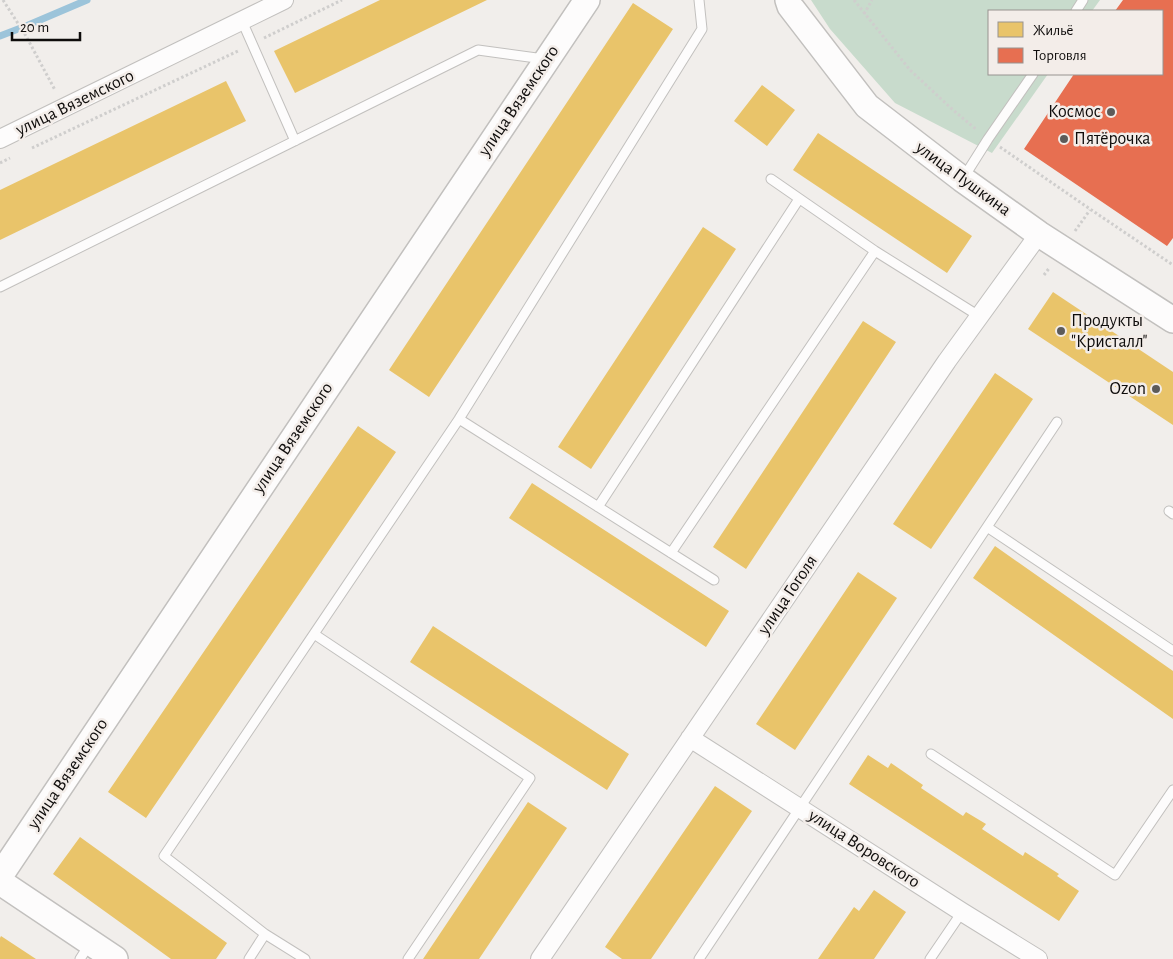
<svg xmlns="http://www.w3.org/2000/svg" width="1173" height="959" font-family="'Alegreya Sans',sans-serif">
<rect width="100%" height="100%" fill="#f1eeeb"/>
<path fill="#c8dbcc" d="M811 0H1100L1092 11H989V74H1048L992 153 895 103 830 29Z"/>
<path fill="#e9c46a" d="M380 0H487L295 93 274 51Z
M633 3 673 29 429 397 389 370Z
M226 81 246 121 0 240V190Z
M762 85 795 110 767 146 734 121Z
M818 133 972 236 947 273 793 170Z
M703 227 736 249 591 469 558 447Z
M1053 292 1173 372V425L1028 329Z
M863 321 896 342 746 569 713 547Z
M995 373 1033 399 931 549 893 524Z
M358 426 396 452 146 818 108 792Z
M532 483 729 611 706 647 509 518Z
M995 546 1173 671V719L973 578Z
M858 572 897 598 795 750 756 724Z
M433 626 629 754 607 790 410 662Z
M868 755 888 768 891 763 923 785 921 788 963 816 966 812 986 824 982 829 1023 856 1025 852 1059 874 1057 876 1079 891 1059 921 849 784Z
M715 786 752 811 651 959H622L605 947Z
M528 802 567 828 479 959H423Z
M80 837 227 943 216 959H171L53 874Z
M874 890 906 912 874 959H818L854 907 859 911Z
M1 936 36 959H0V938Z"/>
<path fill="#e76f51" d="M1123 0H1173V238L1167 246 1024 149 1074 74H1162V11H1115Z"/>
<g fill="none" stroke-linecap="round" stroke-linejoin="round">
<path stroke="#9cc4da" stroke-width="7" d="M0 36 26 26 87 0"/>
<defs>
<path id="lane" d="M1076 11 1083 0
M242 21 295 141
M964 177 988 139 1033 74
M771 179 875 251 979 316
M0 287 478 50 544 59
M459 419 714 580
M598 507 799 199
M1169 511 1173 514
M987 527 1173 651
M671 553 875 251
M314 634 530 778 408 959
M931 754 1115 875 1173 790
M265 934 164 856 459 419 702 29 699 0
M80 959 89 945
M249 959 265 934 305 959
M699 959 1057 422
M930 959 962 912"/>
<path id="street" d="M0 139 284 0
M690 738 962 912 1038 959
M540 959 947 361 1039 234"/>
<path id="secondary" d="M788 0 790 6 867 106 962 179 1039 234 1173 320
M0 876 587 0
M0 882 115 959"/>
</defs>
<use href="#lane" stroke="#c2c0be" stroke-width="11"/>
<use href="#street" stroke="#c2c0be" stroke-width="20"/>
<use href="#secondary" stroke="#c2c0be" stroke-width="28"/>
<path stroke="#cfcecd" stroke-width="3" stroke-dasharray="2.5 2.5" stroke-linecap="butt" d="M3 0 26 36 55 90
M854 0 910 70 953 110 977 130
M864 14 872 0
M264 38 342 0
M1000 147 1090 209 1173 265
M32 148 238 51
M0 163 10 158
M1075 231 1090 210
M1044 275 1050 267"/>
<use href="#lane" stroke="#fdfcfc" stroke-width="9"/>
<use href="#street" stroke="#fdfcfc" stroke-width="18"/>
<use href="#secondary" stroke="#fdfcfc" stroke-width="25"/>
</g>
<g fill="#5d5b59" stroke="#f3ede9" stroke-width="2">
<circle cx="1111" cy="112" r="5"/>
<circle cx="1064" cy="139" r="5"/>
<circle cx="1061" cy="331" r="5"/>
<circle cx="1156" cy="389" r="5"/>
</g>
<g text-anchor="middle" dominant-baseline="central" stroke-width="5" stroke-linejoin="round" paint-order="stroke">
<g font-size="18" fill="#0e0c0b" stroke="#f3ede9">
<text transform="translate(519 101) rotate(-56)">улица Вяземского</text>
<text transform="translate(75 103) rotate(-26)">улица Вяземского</text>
<text transform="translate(963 179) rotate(36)">улица Пушкина</text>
<text transform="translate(293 438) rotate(-56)">улица Вяземского</text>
<text transform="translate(788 595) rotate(-56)">улица Гоголя</text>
<text transform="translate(68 774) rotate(-56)">улица Вяземского</text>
<text transform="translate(864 849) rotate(33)">улица Воровского</text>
</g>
<g font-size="18" fill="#0e0c0b" stroke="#f3ede9" text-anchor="end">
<text x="1101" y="112">Космос</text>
<text x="1074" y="139" text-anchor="start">Пятёрочка</text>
<text x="1071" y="321" text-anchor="start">Продукты<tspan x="1071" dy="21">"Кристалл"</tspan></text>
<text x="1146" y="389">Ozon</text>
</g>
</g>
<rect x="988" y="10" width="175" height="65" fill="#f3ede9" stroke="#979390"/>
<rect x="998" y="22" width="25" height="15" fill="#e9c46a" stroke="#979390"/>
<text x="1033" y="35" font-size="15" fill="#0e0c0b">Жильё</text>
<rect x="998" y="48" width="25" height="15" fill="#e76f51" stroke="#979390"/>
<text x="1033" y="60" font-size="15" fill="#0e0c0b">Торговля</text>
<path d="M12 32v8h68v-8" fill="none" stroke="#0e0c0b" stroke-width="2.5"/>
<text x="20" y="32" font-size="15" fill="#0e0c0b" stroke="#f3ede9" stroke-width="4" paint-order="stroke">20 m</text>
</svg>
